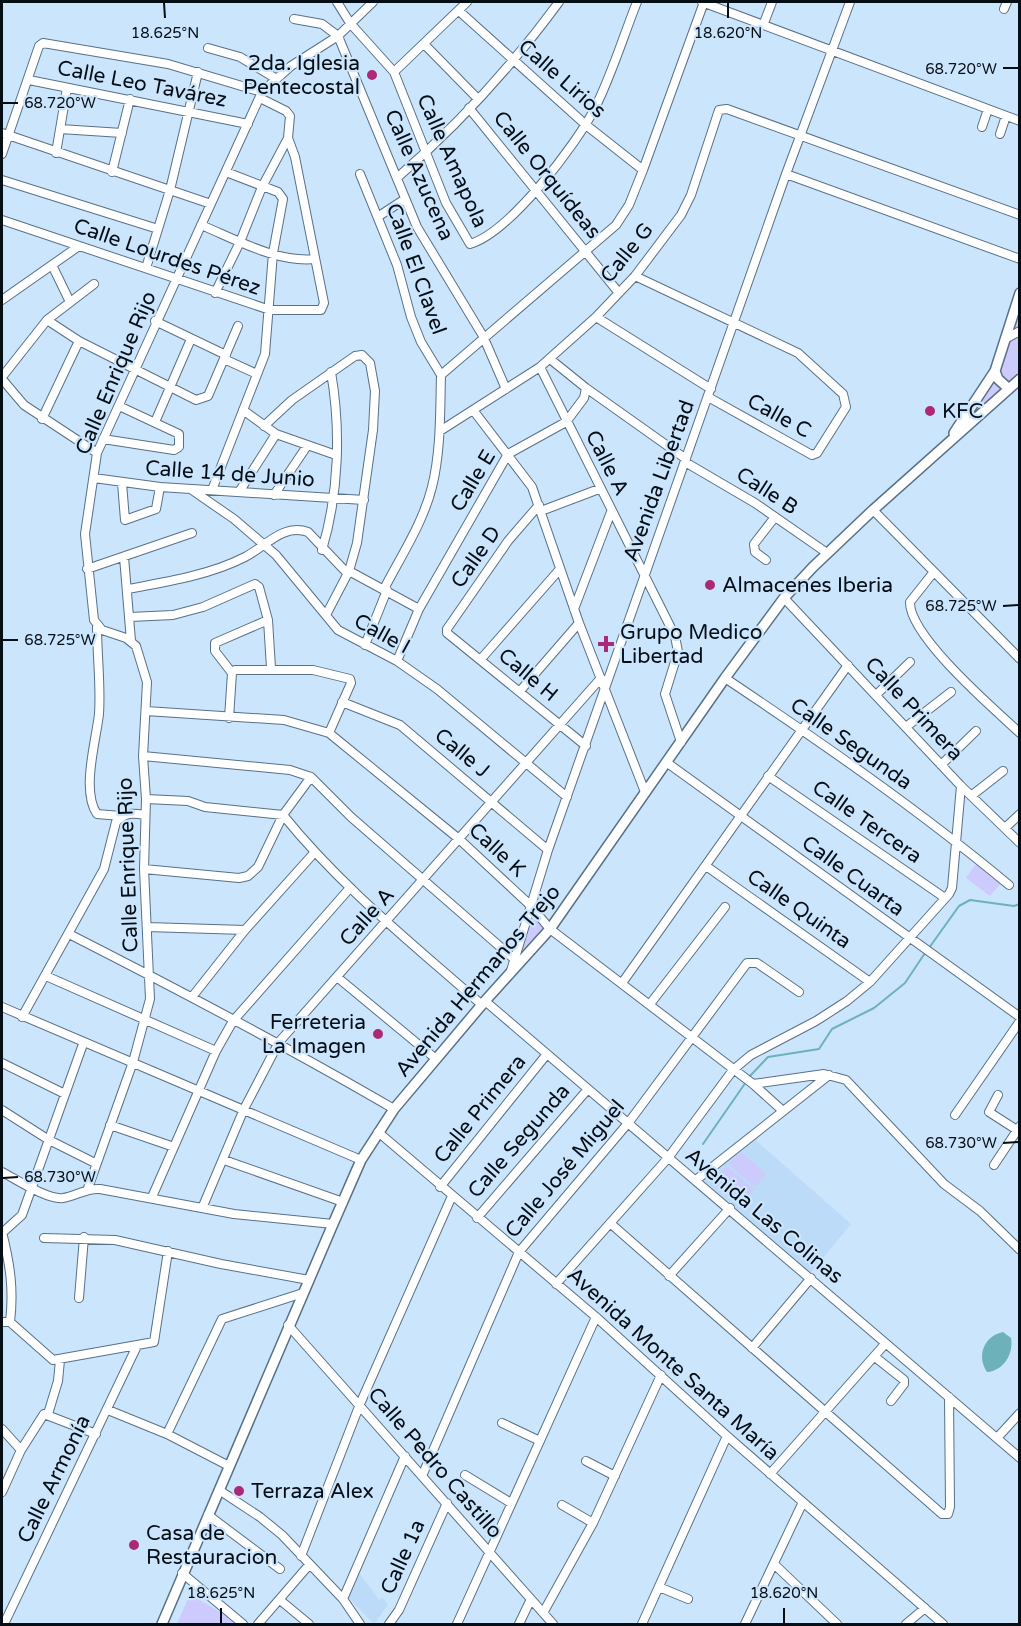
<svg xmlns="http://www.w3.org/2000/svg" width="1021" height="1626" font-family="'Varela Round',sans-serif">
<rect width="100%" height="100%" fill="#cbe5fd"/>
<path fill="#bbdbf9" d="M751 1136 851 1224 808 1276 696 1180Z
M360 1574 379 1600 383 1598 388 1605 374 1624 345 1594Z"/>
<path fill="#cdcafd" d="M1019 293V379L948 443 995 371Z
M976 864 1001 883 990 896 966 878Z
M530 905 550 929 510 975Z
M741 1152 766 1174 755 1187 728 1164Z
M726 1166 754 1189 740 1204 713 1182Z
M190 1594 223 1614 234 1624H177Z"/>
<path fill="#6db2ba" d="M1003 1332 1011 1338C1014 1354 1003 1371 987 1372 976 1356 984 1336 1003 1332Z"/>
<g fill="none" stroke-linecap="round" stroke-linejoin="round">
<path stroke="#6db2ba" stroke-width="2" d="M929 948 959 906 970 900 1014 906 1020 904
M749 1077 768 1057 819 1049 832 1029 874 1008 905 983 925 953
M703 1144 746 1082"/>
<defs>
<path id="minor" d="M337 2 350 23 394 72 446 203 470 244C510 232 576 145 595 108 612 74 623 37 637 2
M702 2 1020 121
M1004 9 1007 2
M459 11 586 125 643 170
M294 19 322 24 338 36 417 227 483 336 506 389
M764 23 772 2
M425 45 478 99
M208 48 240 57 275 78
M394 72 467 2
M29 80 248 124
M469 108 619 293
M982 127 988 109
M60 129 122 133
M2 133 211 204
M1000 134 1006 116
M56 153 67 88
M2 154 39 46 43 43 168 64 262 92
M112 172 130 99
M360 174 397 265 411 317 421 342 441 375
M786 174 1020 259
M398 177C458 125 512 66 559 2
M2 180 158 229
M379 216 405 199
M2 220 270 310H321L324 303 295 157 288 138
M201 225C235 239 277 263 315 259
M52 265 70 302
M146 268 170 190 198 72
M635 276 798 353 843 394 846 407 817 453 812 455 708 397
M215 293 240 242 262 187 288 138 290 116 286 111 260 98
M2 300 79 246
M596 317 711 389
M47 320 79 341 196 400 208 396 238 326
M155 321 226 355
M1005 339 1020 331
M224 359 257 374
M540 367 675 636 678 652 665 694 681 742
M2 377 47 320 94 284
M2 379 24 405 97 453
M586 388 686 459
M243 410 276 434 336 455
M473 410 532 487 579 623 645 792
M42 419 79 341
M155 422 191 339
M264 426 292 400 355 356 362 355 370 363 375 391 373 430 357 543 349 571 326 615
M440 431 540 367 596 317 635 276 681 215 691 195 719 110 727 109 1020 215
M103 439 174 450 179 447V434L119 406
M685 462 755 503 827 553
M94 478 160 487 364 500
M122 483 125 520 156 509 160 487
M192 490 234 519 276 555 338 630 397 661 437 689 567 797
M212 490 265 354 273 253 283 199 278 192 226 172
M239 492 276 434
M274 495 307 446
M539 505 508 541 447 629V633L586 746
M873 510 1020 659
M541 511 599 489
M322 550C339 493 341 430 331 372
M124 557 131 641
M766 560 755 552 754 544 775 517
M87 569 192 533
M349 571 419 609
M933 573 910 602C909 636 994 709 1020 733
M128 589C166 582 210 575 245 557 265 547 283 523 308 532L348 574
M384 589C401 556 423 523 432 487 441 451 440 412 441 375L616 225 629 205 643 170 704 2
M784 598 961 786 1020 843
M574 609 611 512
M130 617 173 615 203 607 255 584 259 587 268 620 271 668
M97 626C97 655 101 686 99 714 96 741 81 791 97 814L121 816
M365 645 387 590
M481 659 560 569
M397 661 419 609 508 454 566 422 584 398 586 388 550 359
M232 673 215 651V643L268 620
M725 678C822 743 919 810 1009 885
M520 691 579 623
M876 695 910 662
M342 702 400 725 548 850
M146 711 284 720 329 733 459 839 530 905 550 929 753 1084 783 1111
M229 718 232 673 235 670H313L350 679 351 683 329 733
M906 727 951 692
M143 756 290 770 311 777 351 817 513 958
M666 762 1020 1017
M941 765 976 731
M768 776 945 898
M971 796 1003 771
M146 799 188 801 205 807 283 815C341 887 413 944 482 1005
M1005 828 1020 814
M706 866 870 982
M144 869 239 878 248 876 258 867 283 815 311 777
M147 927 245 930
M69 934C179 990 288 1047 394 1109
M510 974 548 850 786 174 850 2
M46 976 216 1051
M337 977 436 1059
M622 983 848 665
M192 997 245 930 314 853
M485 1001 1020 1458
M650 1004 725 907
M2 1007 361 1160
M22 1017 104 869 116 822C125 812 133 813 145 815
M2 1063 65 1094
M753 1084 824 1074 846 1080 944 1184 980 1211 1020 1250
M998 1095 989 1112 1017 1130
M2 1110 49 1140 95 1163
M955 1115 1020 1021
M110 1125 174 1147
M378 1132 596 1317 727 1436 943 1624
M224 1160 343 1202
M994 1165 1020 1126
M2 1172C16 1179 47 1200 63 1198 76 1196 86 1188 100 1189L234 1214 333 1224
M696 1180 829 1075
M440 1187 547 1054
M88 1188 133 1062 150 999 144 869 146 799 143 756 147 682 136 646 126 638 102 630 94 620 85 534 97 453 262 92 291 66 338 36 373 2
M152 1197 216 1051 233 1021 349 889
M203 1206 244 1109 279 1042 601 678
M477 1218 588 1089
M610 1223 942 1514H948L950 1507 949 1397
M2 1232C10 1264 14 1290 10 1322
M2 1233 22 1215 83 1044
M44 1238 115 1240 221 1264 309 1280
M669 1276 730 1208
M556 1284 668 1158 733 1070 751 1055 816 1021 847 1001 870 982 949 894 952 888 961 786
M79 1298 84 1237
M2 1322H10L53 1360 154 1342 168 1251
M288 1325 553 1624
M752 1348 811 1278
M875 1357 904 1380V1384L891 1401
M108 1410 167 1434 229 1466
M48 1414 58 1381 60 1360
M502 1423 540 1441
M2 1429 21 1450
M167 1434 222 1319 303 1293
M997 1438 1020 1413
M586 1461 615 1476
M770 1474 885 1344
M465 1475 511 1503
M422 1476 519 1252 629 1122 747 963H757L799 992
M219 1490 260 1517 282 1535 343 1599 360 1624
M2 1492 21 1450 44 1414 96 1434
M562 1505 593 1523
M208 1515 280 1569
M301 1556 360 1404 452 1196
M774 1564 837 1624
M182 1573 243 1624
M659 1587 688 1599
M343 1599 405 1456
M280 1600 309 1624
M543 1613 593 1523 661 1375
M4 1624 136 1348
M258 1624 309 1565
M389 1624 399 1610 447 1503
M457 1624 596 1317
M519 1624 531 1599
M642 1624 727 1436
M745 1624 803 1502
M906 1624 925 1608"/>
<path id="major" d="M995 371 998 379 1009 389
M954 433 995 371 1020 293
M162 1624 333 1224 361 1160 394 1109 485 1001 550 929 725 678 784 598 813 567 873 510 1020 379"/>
</defs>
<use href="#minor" stroke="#597186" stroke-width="10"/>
<use href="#major" stroke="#597186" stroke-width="12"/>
<use href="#minor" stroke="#fff" stroke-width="8"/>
<use href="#major" stroke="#fff" stroke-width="9"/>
</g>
<path fill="none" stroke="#050d15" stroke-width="2" d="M164 3 165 18M728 3V18M1003 68H1018M3 103H18M1003 606 1018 605M3 640H18M1003 1143 1018 1142M3 1178 18 1177M221 1608V1623M784 1608V1623"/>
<g fill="#ab2976" stroke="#cbe5fd" stroke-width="2">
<circle cx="372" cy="75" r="6"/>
<circle cx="930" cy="411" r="6"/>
<circle cx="710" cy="585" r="6"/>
<path d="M603 635h6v6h6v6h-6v6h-6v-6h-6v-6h6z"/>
<circle cx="378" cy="1034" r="6"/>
<circle cx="239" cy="1491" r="6"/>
<circle cx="134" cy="1545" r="6"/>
</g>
<g text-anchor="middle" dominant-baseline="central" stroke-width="4.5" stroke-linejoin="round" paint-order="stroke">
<g font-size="21" fill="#050d15" stroke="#cbe5fd" text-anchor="start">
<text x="360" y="63" text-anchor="end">2da. Iglesia<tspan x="360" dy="24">Pentecostal</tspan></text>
<text x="942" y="411">KFC</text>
<text x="722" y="585">Almacenes Iberia</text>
<text x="620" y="632">Grupo Medico<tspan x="620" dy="24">Libertad</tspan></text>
<text x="366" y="1022" text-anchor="end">Ferreteria<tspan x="366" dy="24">La Imagen</tspan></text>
<text x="251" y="1491">Terraza Alex</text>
<text x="146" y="1533">Casa de<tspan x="146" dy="24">Restauracion</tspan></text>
</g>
<g font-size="21" fill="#050d15" stroke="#cbe5fd">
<text transform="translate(562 79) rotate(41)">Calle Lirios</text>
<text transform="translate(142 84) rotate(11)">Calle Leo Tavárez</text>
<text transform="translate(452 161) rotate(66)">Calle Amapola</text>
<text transform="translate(419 175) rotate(66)">Calle Azucena</text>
<text transform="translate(547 175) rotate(51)">Calle Orquídeas</text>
<text transform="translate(627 253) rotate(-51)">Calle G</text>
<text transform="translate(167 257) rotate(19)">Calle Lourdes Pérez</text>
<text transform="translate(416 269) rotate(70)">Calle El Clavel</text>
<text transform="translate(116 373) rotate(-67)">Calle Enrique Rijo</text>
<text transform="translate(779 416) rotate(29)">Calle C</text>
<text transform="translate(607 463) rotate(63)">Calle A</text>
<text transform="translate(230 474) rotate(4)">Calle 14 de Junio</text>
<text transform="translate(473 481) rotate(-59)">Calle E</text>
<text transform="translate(659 481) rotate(-70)">Avenida Libertad</text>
<text transform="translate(767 491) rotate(33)">Calle B</text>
<text transform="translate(476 557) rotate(-55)">Calle D</text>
<text transform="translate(382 634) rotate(29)">Calle I</text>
<text transform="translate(528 675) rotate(40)">Calle H</text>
<text transform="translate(914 709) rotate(47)">Calle Primera</text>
<text transform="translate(851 744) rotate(35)">Calle Segunda</text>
<text transform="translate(462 753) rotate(40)">Calle J</text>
<text transform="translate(867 822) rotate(35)">Calle Tercera</text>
<text transform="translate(497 850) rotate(43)">Calle K</text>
<text transform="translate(128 865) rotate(-92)">Calle Enrique Rijo</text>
<text transform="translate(853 876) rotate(36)">Calle Cuarta</text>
<text transform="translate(799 909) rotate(35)">Calle Quinta</text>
<text transform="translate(367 917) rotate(-48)">Calle A</text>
<text transform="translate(478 981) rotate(-50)">Avenida Hermanos Trejo</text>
<text transform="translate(480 1109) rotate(-51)">Calle Primera</text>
<text transform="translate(519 1141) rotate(-49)">Calle Segunda</text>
<text transform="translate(565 1169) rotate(-50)">Calle José Miguel</text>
<text transform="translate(764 1216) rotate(40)">Avenida Las Colinas</text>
<text transform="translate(673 1364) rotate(42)">Avenida Monte Santa María</text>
<text transform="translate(435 1463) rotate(49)">Calle Pedro Castillo</text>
<text transform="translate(54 1479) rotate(-64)">Calle Armonía</text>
<text transform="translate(403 1557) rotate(-66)">Calle 1a</text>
</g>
</g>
<g font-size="15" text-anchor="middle" fill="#050d15" stroke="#cbe5fd" stroke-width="4.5" stroke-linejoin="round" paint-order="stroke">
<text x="165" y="38">18.625°N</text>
<text x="728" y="38">18.620°N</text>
<text x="961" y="74">68.720°W</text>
<text x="60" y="108">68.720°W</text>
<text x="961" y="611">68.725°W</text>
<text x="60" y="645">68.725°W</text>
<text x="961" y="1148">68.730°W</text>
<text x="60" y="1182">68.730°W</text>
<text x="221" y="1598">18.625°N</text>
<text x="784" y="1598">18.620°N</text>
</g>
<rect width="1021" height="1626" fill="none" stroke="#050d15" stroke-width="6"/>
</svg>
